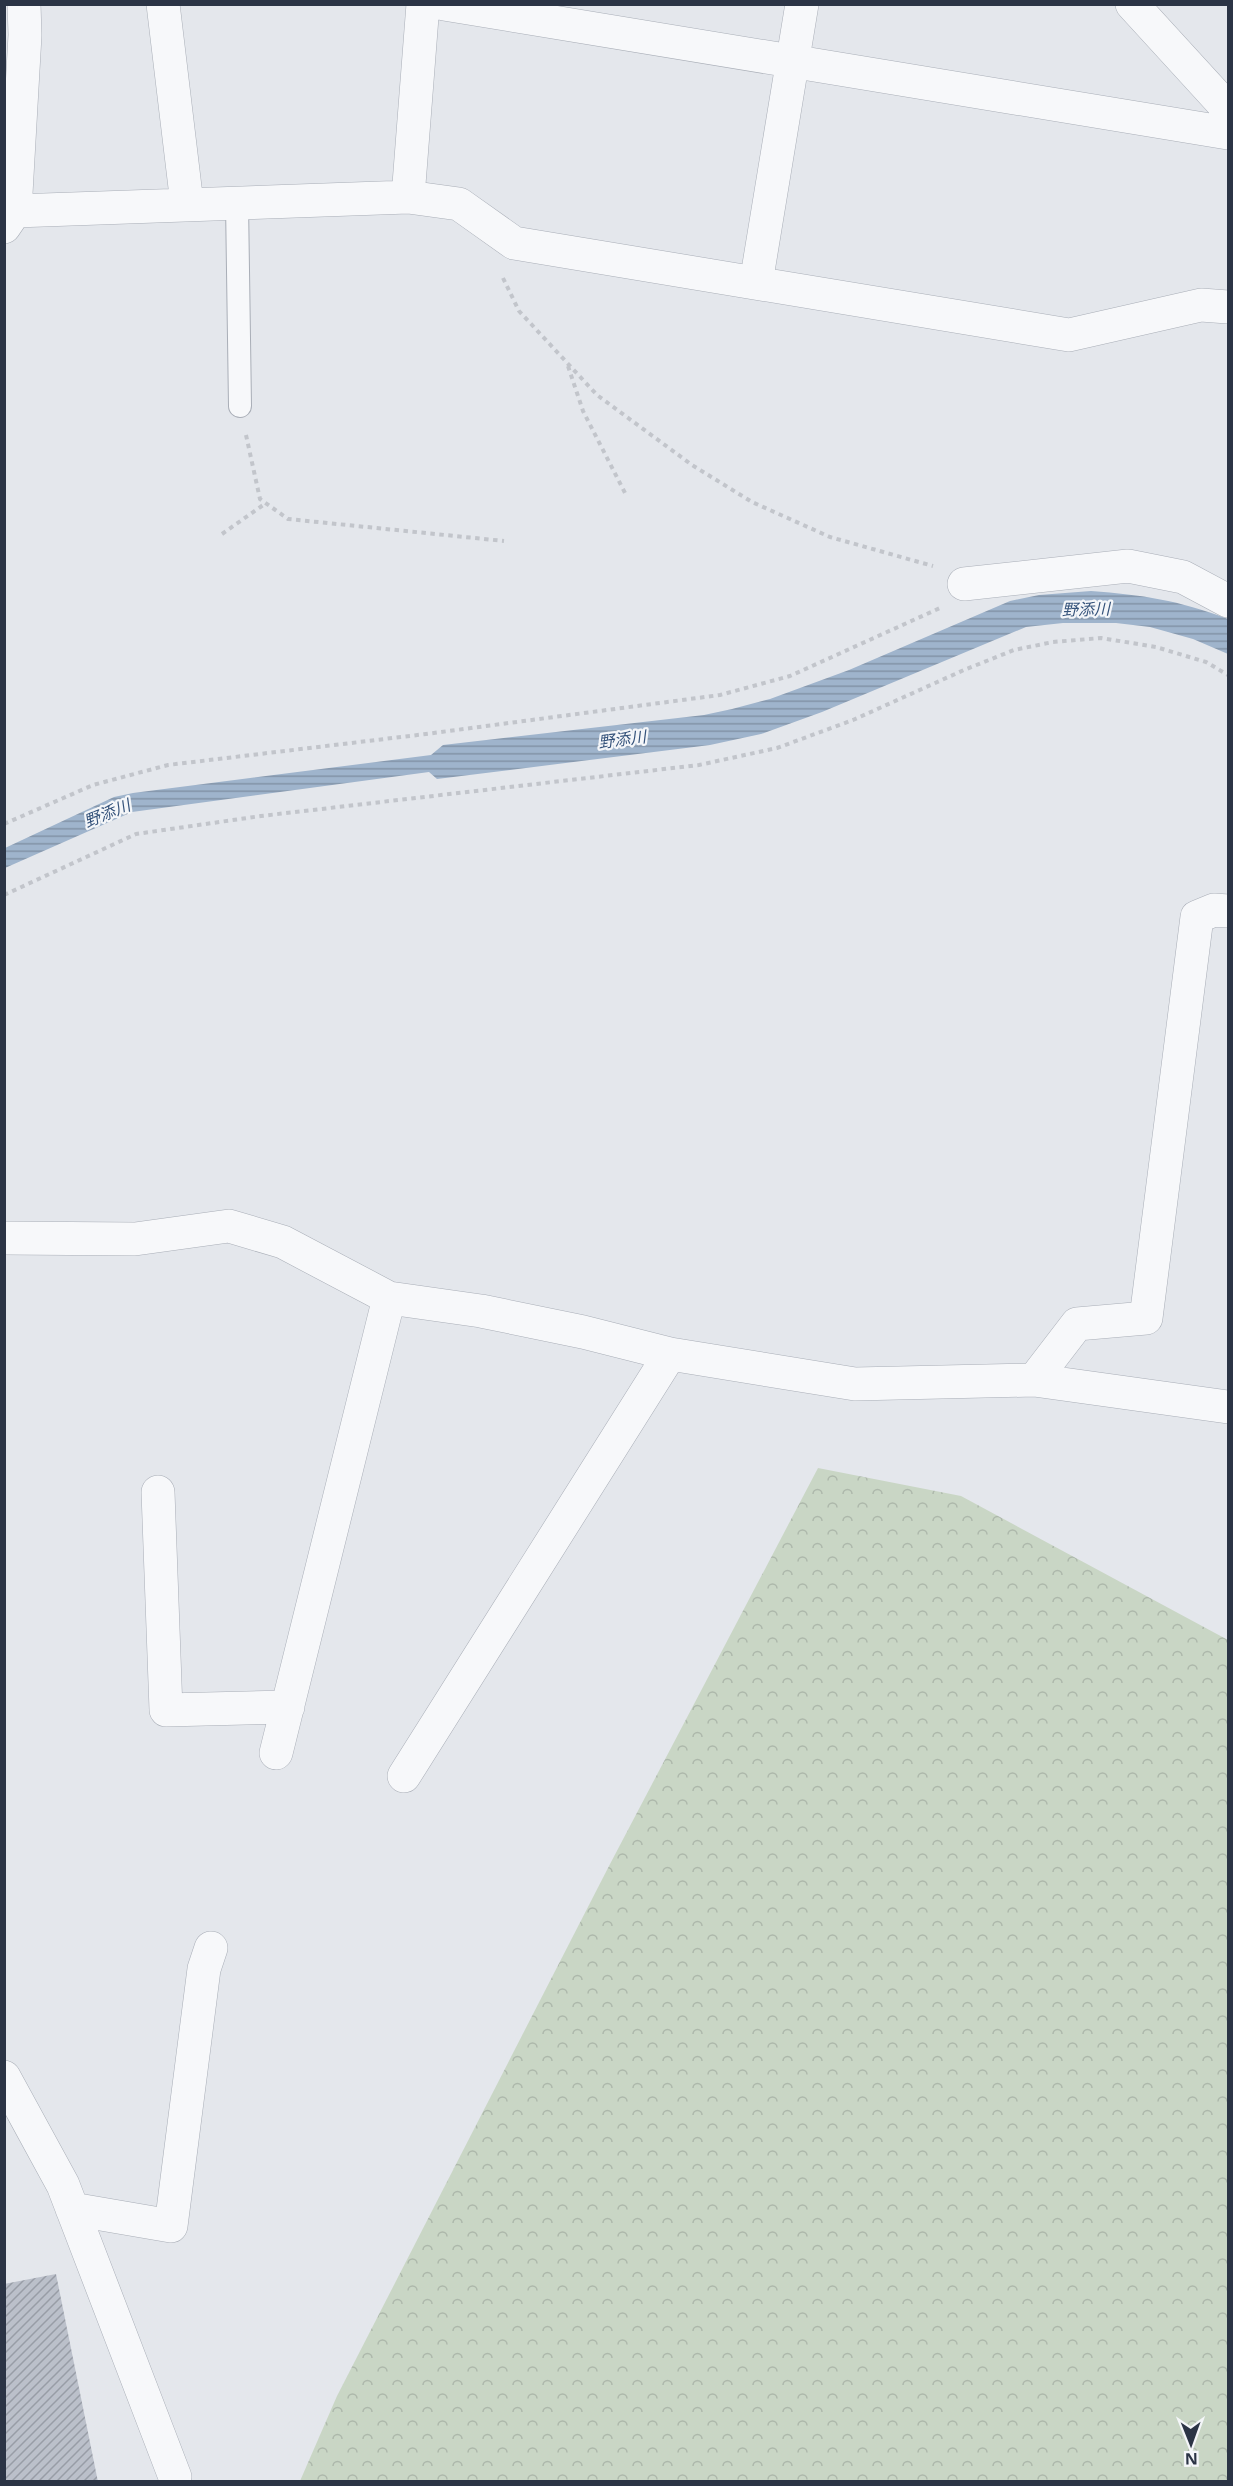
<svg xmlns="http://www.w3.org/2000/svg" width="1233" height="2486" font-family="'Noto Sans','Noto Sans JP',sans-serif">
<defs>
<pattern id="forest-crowns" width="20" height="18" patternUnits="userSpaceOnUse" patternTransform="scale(1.5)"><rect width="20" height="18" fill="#c9d6c5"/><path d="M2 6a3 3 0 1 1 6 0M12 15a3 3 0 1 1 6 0" fill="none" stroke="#adb8ab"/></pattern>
<pattern id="water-rules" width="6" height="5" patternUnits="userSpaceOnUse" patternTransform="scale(1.5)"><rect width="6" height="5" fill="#9fb4cc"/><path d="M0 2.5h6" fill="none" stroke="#8293a7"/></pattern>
<pattern id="building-hatch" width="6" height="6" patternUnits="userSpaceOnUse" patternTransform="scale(1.5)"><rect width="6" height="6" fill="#bbc0ca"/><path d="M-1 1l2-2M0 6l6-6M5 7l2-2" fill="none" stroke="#989da6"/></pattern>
</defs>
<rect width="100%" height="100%" fill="#e4e7ec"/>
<path fill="url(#forest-crowns)" d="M818 1468 961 1496 1228 1640V2481H300L337 2396 609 1866Z"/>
<path fill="url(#water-rules)" d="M1091 591C1143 595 1178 600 1228 619V654L1193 639 1150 627 1116 623H1063L1026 627 822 712 761 734 710 745 437 779 429 772 132 812 5 868V848L114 797 133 793 431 755 443 745 704 715 732 709 770 699 849 670 1010 601 1039 595Z"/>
<path fill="url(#building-hatch)" d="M56 2274 98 2482H4V2284Z"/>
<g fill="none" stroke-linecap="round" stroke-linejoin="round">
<defs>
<path id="service" d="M237 203 240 406"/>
<path id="minor" d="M163 4 187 204
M444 4 1228 133
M1132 4 1228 109
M408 197 423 4
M15 211 408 197 459 204 514 243 1069 335 1201 305 1228 307
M4 227 15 211 25 35 24 4
M756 283 802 4
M964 584 1128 566 1183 577 1228 601
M4 1238 135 1239 229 1226 283 1242 389 1298 481 1311 583 1332 670 1354 855 1384 1034 1380 1228 1407
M1034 1380 1077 1324 1146 1318 1197 917 1214 910 1228 911
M158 1492 166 1710 288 1707
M276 1753 389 1298
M404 1776 670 1354
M4 2077 63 2185 175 2477
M72 2209 171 2226 204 1969 211 1948"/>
</defs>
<use href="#service" stroke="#a9aeb7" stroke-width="24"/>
<use href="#minor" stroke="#a9aeb7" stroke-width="34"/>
<path stroke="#c2c5cb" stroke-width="4" stroke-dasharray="4.5 4.5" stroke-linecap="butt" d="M503 278 519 311 597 395 692 465 752 502 830 537 933 566
M568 366 583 411 625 493
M246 435 260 499 288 519 504 541
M222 534 266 503
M4 824 93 785 168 765 426 734 720 695 790 676 940 608
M4 895 136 834 261 816 699 765 777 748 853 720 964 670 1014 650 1053 642 1101 638 1156 647 1206 662 1228 675"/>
<use href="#service" stroke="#f7f8fa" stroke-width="22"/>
<use href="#minor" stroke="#f7f8fa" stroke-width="33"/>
</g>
<g text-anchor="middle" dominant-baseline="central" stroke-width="4.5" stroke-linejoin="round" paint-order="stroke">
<g font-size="16" font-style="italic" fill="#34527a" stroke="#f4f6f9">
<text transform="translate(1086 609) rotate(-1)">野添川</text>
<text transform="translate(622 739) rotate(-7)">野添川</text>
<text transform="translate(107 813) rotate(-22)">野添川</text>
</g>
</g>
<rect width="1233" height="2486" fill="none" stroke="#2b3445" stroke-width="12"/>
<g transform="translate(1191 2444) rotate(179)" stroke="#f4f6f9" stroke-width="4.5" paint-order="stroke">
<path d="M0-4.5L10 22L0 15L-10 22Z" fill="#2b3445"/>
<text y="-9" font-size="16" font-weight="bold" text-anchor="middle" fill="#2b3445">N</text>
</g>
</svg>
